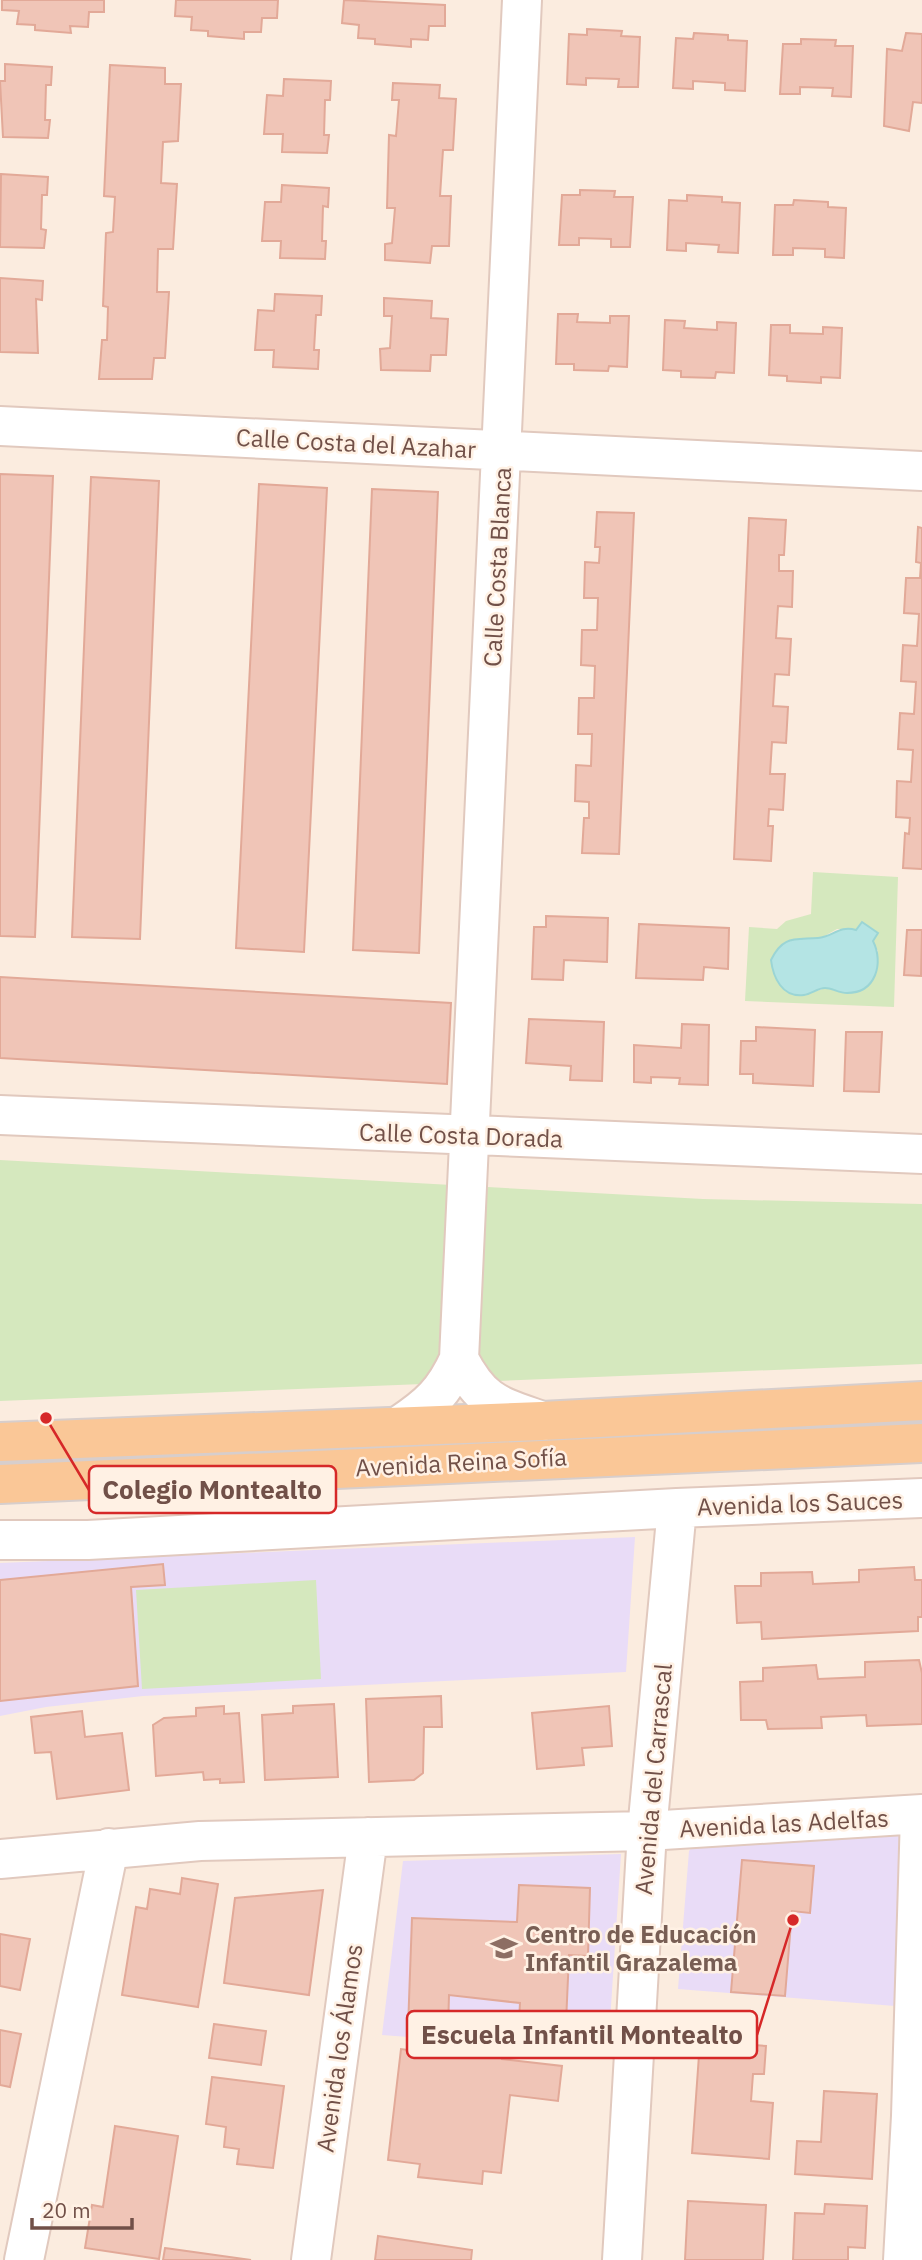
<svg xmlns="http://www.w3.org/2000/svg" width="922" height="2260" font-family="'IBM Plex Sans',sans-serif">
<rect width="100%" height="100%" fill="#fbecdf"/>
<path fill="#e9dcf7" d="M635 1537 626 1672 143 1696 46 1707 0 1716V1563Z
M898 1831 910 1845 895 2006 678 1989 689 1851 697 1841Z
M621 1854 608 2052 382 2035 403 1861Z"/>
<path fill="#d5e8be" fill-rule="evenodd" d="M813 872 898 877 894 1007 745 1001 749 927 777 929 786 921 811 914ZM862 922 878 933 872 941 878 951 836 991 826 988 804 995 821 938 837 929 856 930Z
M0 1160 703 1199 922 1204V1364L0 1401Z
M316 1580 321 1679 142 1689 136 1590Z"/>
<path fill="#b4e4e4" stroke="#9bd5d5" stroke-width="2" d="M862 922 878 933 873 941C884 963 876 993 847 993 839 993 832 988 825 988 818 988 811 994 804 995 782 998 773 977 771 960 783 935 795 940 818 938 833 937 839 925 856 930Z"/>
<path fill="#f0c5b7" stroke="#e2a998" stroke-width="2" d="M2 0H104V12H89L88 27 70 26 71 33 35 30V25L17 24 19 11 2 10Z
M176 0H278L277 18H262L261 32H244V39L208 36V31L191 30 192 17 175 16Z
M344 0 445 5V26H429L428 40 411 39V47L375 44V39L358 38 359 25 342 23Z
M587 29 622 31 621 36 640 37 638 87H618L619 79 586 78V85L567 84 569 34 587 35Z
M694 33 728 35V40L747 41 745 91 725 90V83L693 81V89L673 88 676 38 693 39Z
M906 33 922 34V103L913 102 909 131 884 126 887 49 902 51Z
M801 39 836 40 835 46H853L851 97 832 96 833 88 800 87V94H780L783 44H801Z
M5 64 52 67 51 85H46L45 120H50L48 138 3 137 0 81H5Z
M110 65 165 68V84H181L178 141 163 142 161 183 177 184 173 249H158L157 292H169L165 358H154L152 379H99L102 340H107L108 307 103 306 106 233 113 232 115 197 104 196Z
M284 79 331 81 330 100H325L324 135H329L327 153 282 152 283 134H264L267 95 283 96Z
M393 83 440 85 439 98 456 99 453 150H443L440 196H451L449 246H432L430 263 385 260V244L392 243 395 208H387L389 135 396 136 399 100H392Z
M1 174 48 177 47 195H42L41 229 46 230 44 248 0 247Z
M282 185 329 188 328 207 323 206 322 241H326L325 259 280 258 281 241H262L265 202H281Z
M580 190 615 191 614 197H633L630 247H611V239L579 238V245H559L562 195H580Z
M687 195 722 197V202L740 203 738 253 718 252 719 245 686 243V251L667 250 669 200 687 201Z
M794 200 828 202V207L846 208 844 258 825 257V249L793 248V255H773L775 205H793Z
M0 278 43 281 42 300 36 299 38 353 0 352Z
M275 294 322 296 321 315H316L314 350H319L318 369 273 367 274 350H255L258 310 274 311Z
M384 298 432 301 431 318 448 319 446 355H431L430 371 381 370 380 349 390 348 392 316H384Z
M558 314H578L577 322 610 323V316H629L627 367 609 366 608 371 574 370V364H556Z
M665 320 685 321 684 328 717 330V322L736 323 734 373 716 372 715 378 681 377V371L663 370Z
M771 325H790V333L823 334V327L842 328 840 378 821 377V383L787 381V376L769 375Z
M0 474 53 476 35 937 0 936Z
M91 477 159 481 140 939 72 937Z
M259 484 327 488 304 952 236 948Z
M372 489 438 492 419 953 353 950Z
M597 512 634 513 619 854 582 853 584 818H589V802L575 801 576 765 591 766 592 734H578L579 698H594L595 666 581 665 582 630H597L598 598H584L585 562 599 563 600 547H595Z
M749 518 786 520 784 555H779V571H793L792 607 778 606 776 638 791 639 789 675 775 674 773 706 788 707 786 743 772 742 770 774H785L783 810 769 809 768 826H773L771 861 734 859Z
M918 527 922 528V869L903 868 905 833 909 834 910 818 896 817 897 781 911 782 913 750 898 749 900 713 914 714 916 682 901 681 903 645 917 646 919 614 904 613 906 578H920L921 563 916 562Z
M546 916 608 918 607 962 564 960 563 980 532 979 534 927H546Z
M639 924 729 928 728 969 704 967 703 980 636 978Z
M907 930H922L921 976 904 975Z
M0 977 451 1003 447 1084 0 1058Z
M529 1019 604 1022 602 1081 570 1080 571 1066 526 1063Z
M682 1024 709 1025 708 1085 679 1084 680 1078 651 1077V1083L634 1082V1045L681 1048Z
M756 1027 815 1030 813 1086 753 1083V1074H740L741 1041H756Z
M846 1032H882L879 1092 844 1091Z
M163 1564 165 1585 131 1587 138 1686 0 1701V1580Z
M914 1567 915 1580H922V1617H918V1631L762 1639 761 1622 737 1623 735 1586H761V1573L812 1572 813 1584 859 1582V1570Z
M919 1660 922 1673V1724L867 1726 866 1715 821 1717 822 1728 768 1729 766 1720H741L740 1682 763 1681V1668L816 1665 818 1679 865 1677V1662Z
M441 1696 442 1727H424L423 1773 414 1780 369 1782 366 1699Z
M334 1704 338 1777 265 1780 262 1715 293 1713V1706Z
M224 1706V1714L239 1713 244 1782 220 1783V1779L204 1780 203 1772 156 1776 153 1725 164 1718 196 1716V1708Z
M609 1706 612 1746 582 1748 584 1765 537 1769 532 1713Z
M82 1711 85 1737 122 1733 129 1790 57 1799 51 1752 35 1753 31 1717Z
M742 1860 814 1866 810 1913 792 1911 785 1996 731 1992Z
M182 1878 218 1884 198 2007 122 1995 136 1907 147 1909 150 1889 180 1894Z
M519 1885 590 1888 588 1956 569 1955 566 2023 519 2021 520 2003 449 1995 448 2030 408 2028 412 1918 517 1922Z
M323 1890 309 1995 224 1983 235 1898Z
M0 1934 30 1939 20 1990 0 1986Z
M214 2024 266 2031 261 2065 209 2058Z
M0 2030 21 2034 10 2087 0 2085Z
M458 2041 503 2044 502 2059 562 2066 558 2101 510 2095 501 2173 483 2171 482 2184 418 2177 420 2164 388 2160 401 2049 456 2056Z
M700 2041 766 2046 764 2074H753L751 2101 773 2103 769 2159 692 2153Z
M212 2077 284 2086 273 2168 237 2164 239 2149 224 2147 226 2127 206 2124Z
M824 2091 877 2094 872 2179 795 2174 797 2141 821 2142Z
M115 2126 178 2136 159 2259 85 2248 92 2205 103 2207Z
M688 2201 766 2205 763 2260H685Z
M825 2204 867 2206 865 2248 848 2247V2260H793L795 2213 824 2214Z
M378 2236 472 2250 471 2260H375Z
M165 2248 251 2260H163Z"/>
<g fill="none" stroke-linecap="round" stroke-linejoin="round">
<defs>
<path id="minor" d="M0 426 922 471
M0 1115 922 1154
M459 1359C482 1403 497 1405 542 1421
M400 1425C430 1405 444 1392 459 1359L522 0
M0 1540H88L677 1508 922 1498
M0 1859 200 1841 647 1831 922 1814
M24 2260 109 1848
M311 2260 368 1837
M622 2260 647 1831 677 1508
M903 2260 911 2116 920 1815"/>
<path id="major" d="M0 1442 542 1421 922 1401
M0 1484 922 1443"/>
</defs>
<use href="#minor" stroke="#e1c9be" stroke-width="42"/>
<use href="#major" stroke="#d7cecc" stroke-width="42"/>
<use href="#minor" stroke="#fff" stroke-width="38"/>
<use href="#major" stroke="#fac797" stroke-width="38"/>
</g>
<defs>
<symbol id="school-bare" viewBox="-9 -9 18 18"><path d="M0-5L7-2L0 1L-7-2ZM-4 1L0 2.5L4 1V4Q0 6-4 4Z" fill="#8d6e63" stroke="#fff1e4" stroke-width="2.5" paint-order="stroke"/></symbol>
</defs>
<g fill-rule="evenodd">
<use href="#school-bare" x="485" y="1929" width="38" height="38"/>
</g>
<g text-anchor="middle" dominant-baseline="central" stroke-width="5" stroke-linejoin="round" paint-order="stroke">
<g font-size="24" fill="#715048" stroke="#fff1e4">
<text transform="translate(356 443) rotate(3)">Calle Costa del Azahar</text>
<text transform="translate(497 567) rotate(-87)">Calle Costa Blanca</text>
<text transform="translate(461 1135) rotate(2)">Calle Costa Dorada</text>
<text transform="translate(461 1462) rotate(-3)">Avenida Reina Sofía</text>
<text transform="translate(800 1503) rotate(-2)">Avenida los Sauces</text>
<text transform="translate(653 1779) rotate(-85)">Avenida del Carrascal</text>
<text transform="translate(784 1823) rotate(-3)">Avenida las Adelfas</text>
<text transform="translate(339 2048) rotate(-82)">Avenida los Álamos</text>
</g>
<g font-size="24" font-weight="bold" fill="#785e54" stroke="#fff1e4" text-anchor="start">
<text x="525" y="1934">Centro de Educación<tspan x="525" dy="28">Infantil Grazalema</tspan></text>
</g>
</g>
<path fill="none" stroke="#d62828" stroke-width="2.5" d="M46 1418L89 1490M793 1920L757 2035"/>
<g fill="#d62828" stroke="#fff1e4" stroke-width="2.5">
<circle cx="46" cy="1418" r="7"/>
<circle cx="793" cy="1920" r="7"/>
</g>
<g fill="#fff1e4" stroke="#d62828" stroke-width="2.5">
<rect x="89" y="1466" width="247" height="47" rx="7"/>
<rect x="407" y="2011" width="350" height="47" rx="7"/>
</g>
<g font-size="26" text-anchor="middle" font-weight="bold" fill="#715048">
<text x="212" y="1499">Colegio Montealto</text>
<text x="582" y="2044">Escuela Infantil Montealto</text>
</g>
<path d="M32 2218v10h100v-10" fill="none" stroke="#715048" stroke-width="3.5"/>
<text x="42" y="2218" font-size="21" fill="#715048" stroke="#fff1e4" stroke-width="5" paint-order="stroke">20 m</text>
</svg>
